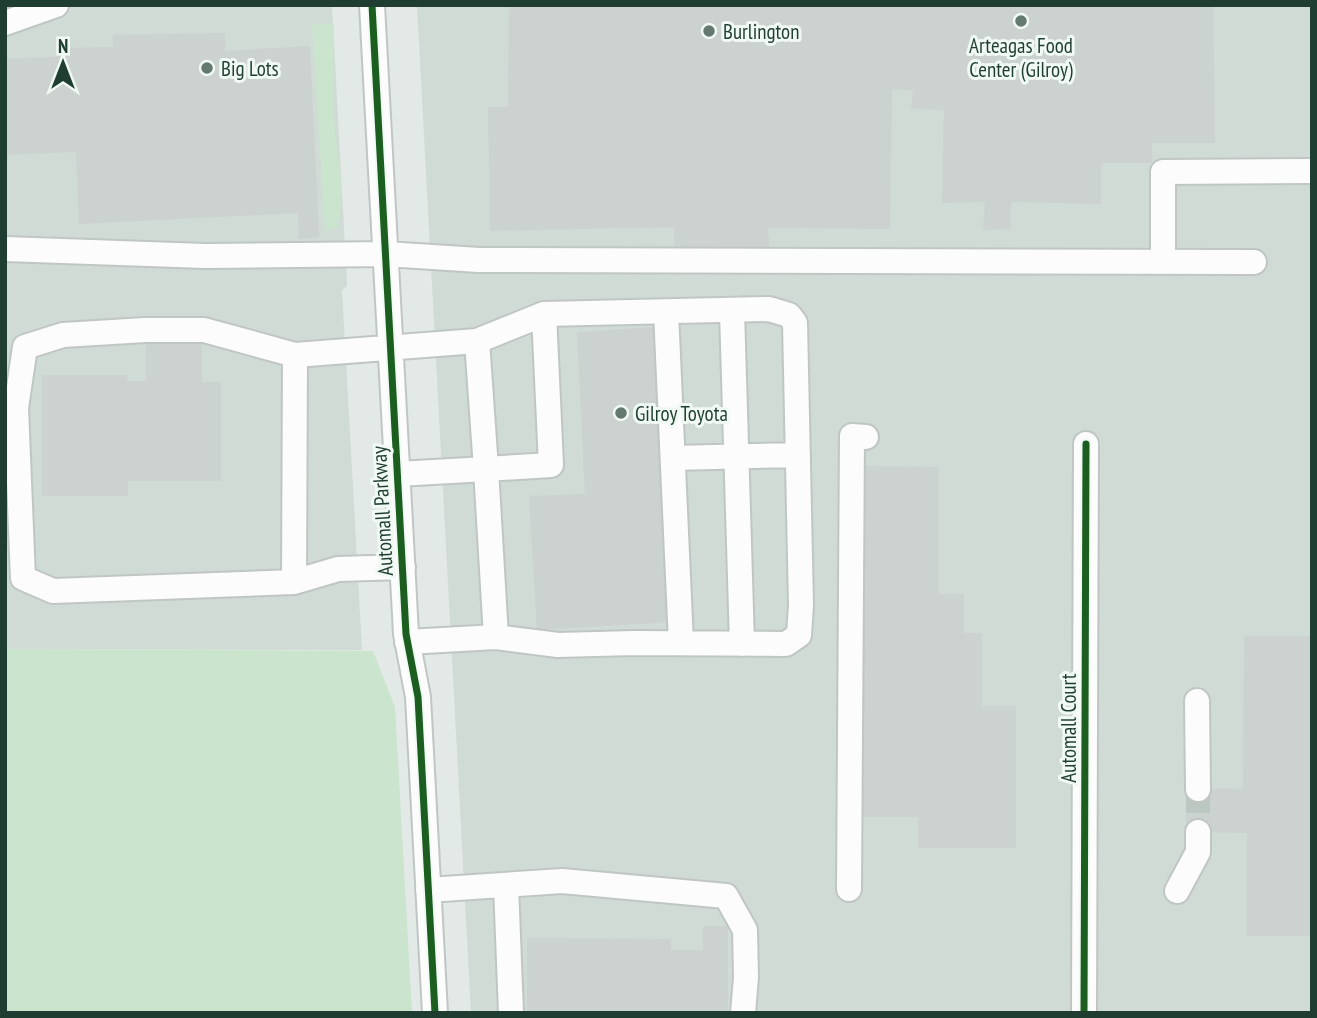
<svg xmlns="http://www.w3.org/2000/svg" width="1317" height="1018" font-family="'PT Sans Narrow',sans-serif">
<rect width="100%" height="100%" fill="#e3e9e6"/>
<path fill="#d0dbd5" d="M5 5H332L347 286 342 290 362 650 5 649Z
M417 5H1312V1013H471Z"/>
<path fill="#cbe4ce" d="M312 24H334C334 59 332 96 335 131 338 164 347 195 337 227L325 231Z
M5 649 373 651 395 707 412 1013H5Z"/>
<path fill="#cbd2cf" d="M509 5 1213 7 1215 143H1152V163H1101V204L1011 202V229L983 230 985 202 942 203 944 110 911 109 913 90 892 89 890 229 768 228 770 254 675 256 674 227 490 231 488 107H508Z
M225 33V51L310 46 319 237 299 239 298 213 79 224 76 152 5 155V59L57 57V48L113 47V35Z
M655 327 673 622 537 630 529 496 585 494 577 332Z
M146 344H202V382H221V481H128V496H42V375H127V381H146Z
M861 466 939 467V594H964V633H982V706H1016V848H918V817H860Z
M1244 636H1312V936H1247V833L1186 832V788L1243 789Z
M703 926H728V1013H527V938L671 939V950H703Z"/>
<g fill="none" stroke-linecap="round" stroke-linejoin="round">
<path stroke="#bcc7c2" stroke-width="24" stroke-dasharray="24 12" stroke-linecap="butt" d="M1198 789V832"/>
<defs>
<path id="minor" d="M372 5 406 634 418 697 435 1013
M5 23 56 5
M5 249 205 256 386 254 479 260 1254 262
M1163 262V172L1312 171
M732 311 742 644
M666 312 681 643
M477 341 544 314 769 309 789 315 795 323 801 605 799 635 786 644 634 643 558 645 496 637
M673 458 798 455
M398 474 486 469 496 637 407 642
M403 567 338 569 294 582 295 355 477 341 486 469 551 465 544 314
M294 582 53 591 23 578 16 408 25 347 63 335 145 330H204L295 355
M1197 701 1198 789
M506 885 511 1013
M849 889 852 436 866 437
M428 890 562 881 726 896 745 930 746 977 743 1013
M1177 891 1198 852V832
M1084 1013 1086 444"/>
</defs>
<use href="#minor" stroke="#c0c6c3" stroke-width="28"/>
<use href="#minor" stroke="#fbfcfb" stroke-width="24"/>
<defs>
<path id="cycleway" d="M372 5 406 634 418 697 435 1013
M1084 1013 1086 444"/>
</defs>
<use href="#cycleway" stroke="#f1f9f4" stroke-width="11"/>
<use href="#cycleway" stroke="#1b5e20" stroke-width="7"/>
</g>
<g fill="#647a70" stroke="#f1f9f4" stroke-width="2.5">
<circle cx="1021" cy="21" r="7"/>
<circle cx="709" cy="31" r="7"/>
<circle cx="207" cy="68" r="7"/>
<circle cx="621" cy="413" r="7"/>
</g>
<g text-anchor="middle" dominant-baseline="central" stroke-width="6" stroke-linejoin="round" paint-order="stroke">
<g font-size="21" fill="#1f3e31" stroke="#f1f9f4" text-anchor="start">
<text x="723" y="31">Burlington</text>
<text x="1021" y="45" text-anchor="middle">Arteagas Food<tspan x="1021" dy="24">Center (Gilroy)</tspan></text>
<text x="221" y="68">Big Lots</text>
<text x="635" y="413">Gilroy Toyota</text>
</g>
<g font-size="21" fill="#1f3e31" stroke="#f1f9f4">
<text transform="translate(382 511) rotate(-93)">Automall Parkway</text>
<text transform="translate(1068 728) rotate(-90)">Automall Court</text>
</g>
</g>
<rect width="1317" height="1018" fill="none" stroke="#1f3e31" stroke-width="14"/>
<g transform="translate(63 63)" stroke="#f1f9f4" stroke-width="5" paint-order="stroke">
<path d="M0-5L12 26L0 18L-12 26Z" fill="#1f3e31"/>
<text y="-10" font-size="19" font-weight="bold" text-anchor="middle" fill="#1f3e31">N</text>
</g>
</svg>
